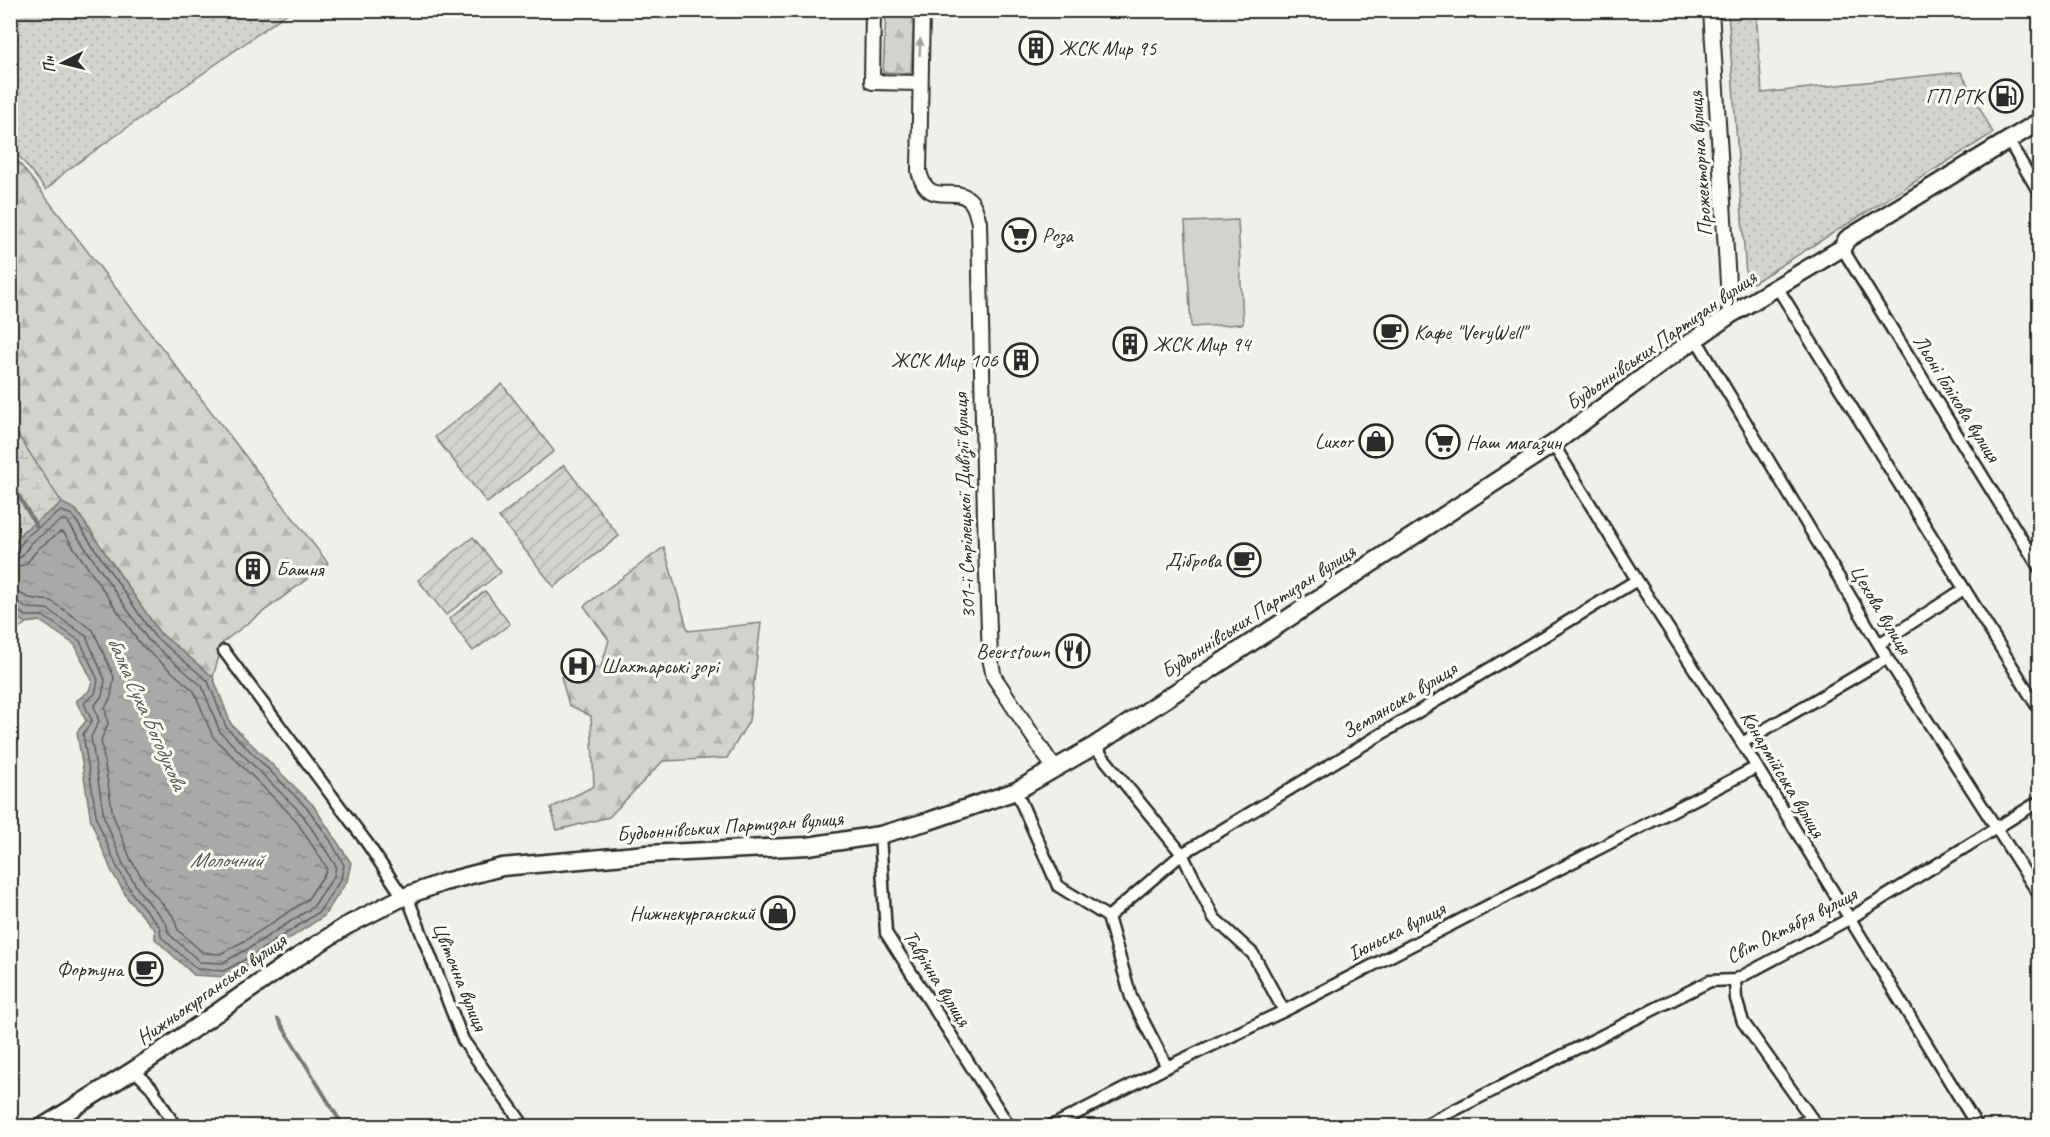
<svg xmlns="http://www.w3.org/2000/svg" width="2050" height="1137" font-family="Caveat,sans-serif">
<defs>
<pattern id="grass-dots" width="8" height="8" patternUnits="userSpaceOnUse" patternTransform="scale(1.5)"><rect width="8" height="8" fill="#d3d2cf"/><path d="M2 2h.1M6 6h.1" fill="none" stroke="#b5b4b2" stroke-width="1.8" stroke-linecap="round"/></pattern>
<pattern id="forest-firs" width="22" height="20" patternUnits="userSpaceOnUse" patternTransform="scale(1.5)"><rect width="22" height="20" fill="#d3d2cf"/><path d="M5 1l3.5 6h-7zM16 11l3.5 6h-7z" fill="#b5b4b2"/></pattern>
<pattern id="wetland-marsh" width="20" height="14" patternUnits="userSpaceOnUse" patternTransform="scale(1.5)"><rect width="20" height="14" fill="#d3d2cf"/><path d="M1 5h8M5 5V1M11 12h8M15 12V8" fill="none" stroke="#b5b4b2"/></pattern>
<pattern id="garden-furrows" width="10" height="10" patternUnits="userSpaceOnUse" patternTransform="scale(1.5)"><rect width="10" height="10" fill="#d3d2cf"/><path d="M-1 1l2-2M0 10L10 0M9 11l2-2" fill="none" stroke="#b5b4b2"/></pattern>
<pattern id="water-ripples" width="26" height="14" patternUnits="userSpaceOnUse" patternTransform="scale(1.5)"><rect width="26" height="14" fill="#aaa9a7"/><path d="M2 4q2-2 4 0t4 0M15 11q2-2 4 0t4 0" fill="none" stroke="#8b8a88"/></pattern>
</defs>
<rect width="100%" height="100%" fill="#f0efeb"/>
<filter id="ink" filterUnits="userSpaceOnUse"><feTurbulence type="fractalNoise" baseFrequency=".0167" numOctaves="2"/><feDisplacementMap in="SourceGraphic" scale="12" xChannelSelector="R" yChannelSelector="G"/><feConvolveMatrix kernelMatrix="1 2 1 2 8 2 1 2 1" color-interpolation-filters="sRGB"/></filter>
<g filter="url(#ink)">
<path fill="url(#grass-dots)" stroke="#7f7e7d" stroke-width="1.5" d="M10 11 11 10 290 11 65 172 46 190 11 146Z
M1728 11H1756L1762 93 1961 72 1993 133 1753 283 1746 276Z
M11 613 26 623 11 633Z"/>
<path fill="url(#forest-firs)" stroke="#7f7e7d" stroke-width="1.5" d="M886 11H914L911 73 883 72Z
M10 151 328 563 223 642 213 677 159 632 76 510 62 503 11 426Z
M664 547 688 631 761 623 749 721 727 758 663 761 609 817 557 830 551 808 594 786 591 716 569 705 561 677 601 667 609 640 584 606Z"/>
<path fill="url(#wetland-marsh)" stroke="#7f7e7d" stroke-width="1.5" d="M11 424 62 503 22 532 11 550Z"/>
<path fill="url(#garden-furrows)" stroke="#7f7e7d" stroke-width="1.5" d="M502 384 554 451 487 503 435 437Z
M564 465 619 536 554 587 499 517Z
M473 537 501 572 446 615 418 580Z
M485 591 510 624 473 651 449 619Z"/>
<path fill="#d3d2cf" stroke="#7f7e7d" stroke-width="1.5" d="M1238 220 1243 324 1191 327 1185 222Z"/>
<path fill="url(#water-ripples)" stroke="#777775" stroke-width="1.5" d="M62 503 76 510 159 632 213 677 231 724 313 805 351 863 347 881 324 916 258 959 225 977 194 975 155 939V930L128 899 111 870 91 821 77 732 86 721 76 701 89 691 92 681 75 645 40 621 26 623 11 613V550L22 532Z"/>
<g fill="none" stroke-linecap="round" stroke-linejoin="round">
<path stroke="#5e5d5d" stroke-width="1.5" d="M10 552 16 551 27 536 61 511 72 515 154 636 208 681 226 727 308 809 330 840 344 865 341 879 319 912 255 954 224 971 197 969 161 937 160 927 133 895 117 867 97 820 83 734 92 721 84 703 95 694 98 680 80 641 43 616H26L15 609H10
M10 560 21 557 32 542 62 520 67 521 148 640 202 686 220 732 302 814 336 866 334 876 313 907 251 947 222 963 200 962 169 934 166 923 139 891 123 864 104 817 91 737 99 721 94 706 102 696 105 680 86 636 47 609 26 608 18 602 10 601
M10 569 26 564 39 548 60 532 64 533 141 645 194 691 213 737 295 819 327 868 326 872 307 900 246 940 220 954 203 953 178 930 173 916 147 886 131 860 113 815 101 740 108 724 105 708 111 697 114 677 93 630 51 601 29 598 19 593 10 592"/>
<path stroke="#777775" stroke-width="4" d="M10 481 37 527
M278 1019 343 1126"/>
<defs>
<path id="minor" d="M2008 140 2040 194
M1842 248 2040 569
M1777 287 2040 711
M1696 339 1887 658 2040 896
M1553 444 1637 580 1742 743 1977 1126
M2028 550 2040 543
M1879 644 1964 589
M224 651 367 843 403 897
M1742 743 1887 658
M1094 746 1182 854 1214 918 1253 954 1284 1011
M1016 791 1058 886 1108 917 1131 997 1167 1067
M880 835 886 933 1009 1126
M407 896 463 1040 524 1126
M1108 917 1182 854 1637 580
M1735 980 1736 999 1743 1022 1817 1126
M134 1070 151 1087 175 1126
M1052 1126 1167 1067 1284 1011 1757 767
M1423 1126 1710 981 1735 980 1849 919 2040 801
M1795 1126 1810 1119"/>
<path id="tertiary" d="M873 10 872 82 919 83
M922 10 919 171C928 211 956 181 972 203 976 208 977 217 979 222L985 518 990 658 994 677 1054 768
M1711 10 1730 315"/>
<path id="secondary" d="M44 1126 134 1070 287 964 346 926 403 897 444 882 502 867 647 854 808 846 880 835 929 821 1016 791 1094 746 1553 444 1677 352 1730 315 1842 248 1847 239 2040 121"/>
</defs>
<use href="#minor" stroke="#2b2b2b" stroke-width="15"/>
<use href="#tertiary" stroke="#2b2b2b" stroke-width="18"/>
<use href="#secondary" stroke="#2b2b2b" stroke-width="21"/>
<use href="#minor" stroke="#fdfcf7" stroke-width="10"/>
<use href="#tertiary" stroke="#fdfcf7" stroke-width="14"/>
<use href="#secondary" stroke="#fdfcf7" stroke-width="16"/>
</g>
<defs><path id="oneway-solid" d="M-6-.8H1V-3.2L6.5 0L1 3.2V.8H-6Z" transform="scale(1.5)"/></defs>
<use fill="#9e9e9b" href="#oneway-solid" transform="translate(920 47) rotate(-88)"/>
</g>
<defs>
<symbol id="building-ring" viewBox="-11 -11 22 22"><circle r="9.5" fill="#fdfcf7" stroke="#2b2b2b" stroke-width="1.5"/><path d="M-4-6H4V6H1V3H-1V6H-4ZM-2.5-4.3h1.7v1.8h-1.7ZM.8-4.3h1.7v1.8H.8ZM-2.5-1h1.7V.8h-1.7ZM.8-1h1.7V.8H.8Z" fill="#2b2b2b"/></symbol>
<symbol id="fuel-ring" viewBox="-11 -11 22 22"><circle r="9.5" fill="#fdfcf7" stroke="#2b2b2b" stroke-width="1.5"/><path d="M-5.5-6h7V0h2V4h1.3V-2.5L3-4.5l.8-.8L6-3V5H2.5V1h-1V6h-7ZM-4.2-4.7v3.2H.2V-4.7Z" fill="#2b2b2b"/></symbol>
<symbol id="supermarket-ring" viewBox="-11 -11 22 22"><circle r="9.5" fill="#fdfcf7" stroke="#2b2b2b" stroke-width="1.5"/><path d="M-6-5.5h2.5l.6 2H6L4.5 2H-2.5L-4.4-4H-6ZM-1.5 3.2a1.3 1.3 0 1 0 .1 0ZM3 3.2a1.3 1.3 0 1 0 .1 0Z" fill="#2b2b2b"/></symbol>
<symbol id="cafe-ring" viewBox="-11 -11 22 22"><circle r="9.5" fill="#fdfcf7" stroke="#2b2b2b" stroke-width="1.5"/><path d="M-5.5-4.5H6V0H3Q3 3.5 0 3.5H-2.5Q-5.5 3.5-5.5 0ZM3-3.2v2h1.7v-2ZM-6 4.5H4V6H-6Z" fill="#2b2b2b"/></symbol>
<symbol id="shop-ring" viewBox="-11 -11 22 22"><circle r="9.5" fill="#fdfcf7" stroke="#2b2b2b" stroke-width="1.5"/><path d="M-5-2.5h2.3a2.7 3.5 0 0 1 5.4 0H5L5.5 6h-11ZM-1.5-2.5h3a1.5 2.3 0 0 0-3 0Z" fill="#2b2b2b"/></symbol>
<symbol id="restaurant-ring" viewBox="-11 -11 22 22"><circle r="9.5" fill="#fdfcf7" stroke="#2b2b2b" stroke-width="1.5"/><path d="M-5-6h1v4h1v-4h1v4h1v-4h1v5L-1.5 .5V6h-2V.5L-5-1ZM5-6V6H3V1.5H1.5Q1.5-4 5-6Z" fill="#2b2b2b"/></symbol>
<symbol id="hospital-ring" viewBox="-11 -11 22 22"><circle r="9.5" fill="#fdfcf7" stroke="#2b2b2b" stroke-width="1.5"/><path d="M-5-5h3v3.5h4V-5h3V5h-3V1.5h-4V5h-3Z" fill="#2b2b2b"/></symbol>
</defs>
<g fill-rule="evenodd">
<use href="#building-ring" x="1017" y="29" width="38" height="38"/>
<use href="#fuel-ring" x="1987" y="77" width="38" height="38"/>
<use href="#supermarket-ring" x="1000" y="216" width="38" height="38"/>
<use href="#cafe-ring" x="1372" y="313" width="38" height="38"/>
<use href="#building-ring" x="1111" y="325" width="38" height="38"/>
<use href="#building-ring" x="1002" y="341" width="38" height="38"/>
<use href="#shop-ring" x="1357" y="422" width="38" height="38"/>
<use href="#supermarket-ring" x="1424" y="423" width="38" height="38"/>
<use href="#cafe-ring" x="1225" y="541" width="38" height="38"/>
<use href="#building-ring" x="234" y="550" width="38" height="38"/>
<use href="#restaurant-ring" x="1054" y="632" width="38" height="38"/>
<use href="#hospital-ring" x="559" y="647" width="38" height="38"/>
<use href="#shop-ring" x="759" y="894" width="38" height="38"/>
<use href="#cafe-ring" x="127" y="950" width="38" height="38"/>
</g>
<g text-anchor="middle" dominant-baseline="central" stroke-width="6" stroke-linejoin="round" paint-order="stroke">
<g font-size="21" fill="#2b2b2b" stroke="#fdfcf7" text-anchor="start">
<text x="1059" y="48">ЖСК Мир 95</text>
<text x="1983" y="96" text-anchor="end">ГП РТК</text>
<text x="1042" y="235">Роза</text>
<text x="1414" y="332">Кафе "VeryWell"</text>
<text x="1153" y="344">ЖСК Мир 94</text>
<text x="998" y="360" text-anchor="end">ЖСК Мир 106</text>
<text x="1353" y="441" text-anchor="end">Luxor</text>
<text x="1466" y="442">Наш магазин</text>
<text x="1221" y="560" text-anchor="end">Діброва</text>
<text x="276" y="569">Башня</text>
<text x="1050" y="651" text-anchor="end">Beerstown</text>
<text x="601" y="666">Шахтарські зорі</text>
<text x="755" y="913" text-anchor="end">Нижнекурганский</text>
<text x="123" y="969" text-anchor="end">Фортуна</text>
</g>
<g font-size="21" fill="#2b2b2b" stroke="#fdfcf7">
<text transform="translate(1700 164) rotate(-94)">Прожекторна вулиця</text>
<text transform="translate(1661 340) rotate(-35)">Будьоннівських Партизан вулиця</text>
<text transform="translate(1957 398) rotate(58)">Льоні Голікова вулиця</text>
<text transform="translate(964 506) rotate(-92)">301-ї Стрілецької Дивізії вулиця</text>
<text transform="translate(1881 609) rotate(59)">Цехова вулиця</text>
<text transform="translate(1258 611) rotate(-33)">Будьоннівських Партизан вулиця</text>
<text transform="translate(1399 700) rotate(-31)">Землянська вулиця</text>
<text transform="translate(1783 774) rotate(59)">Конармійська вулиця</text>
<text transform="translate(730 826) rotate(-4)">Будьоннівських Партизан вулиця</text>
<text transform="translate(1791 925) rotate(-27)">Світ Октября вулиця</text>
<text transform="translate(1396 931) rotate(-27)">Iюньска вулиця</text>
<text transform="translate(460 976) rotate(68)">Цвiточна вулиця</text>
<text transform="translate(937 978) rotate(58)">Таврічна вулиця</text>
<text transform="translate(211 989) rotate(-35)">Нижньокурганська вулиця</text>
</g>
<g font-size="22" font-style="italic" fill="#575756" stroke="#fdfcf7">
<text transform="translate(147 713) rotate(66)">балка Суха Богодухова</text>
<text x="226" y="860">Молочний</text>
</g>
</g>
<rect width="2050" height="1137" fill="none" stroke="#fdfcf7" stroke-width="36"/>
<rect x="18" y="18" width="2014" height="1101" fill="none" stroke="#2b2b2b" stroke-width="2" filter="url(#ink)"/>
<g transform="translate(63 63) rotate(263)" stroke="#fdfcf7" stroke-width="4.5" paint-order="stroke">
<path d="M0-4.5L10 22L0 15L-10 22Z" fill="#2b2b2b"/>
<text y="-9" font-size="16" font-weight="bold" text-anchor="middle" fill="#2b2b2b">Пн</text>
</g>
</svg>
